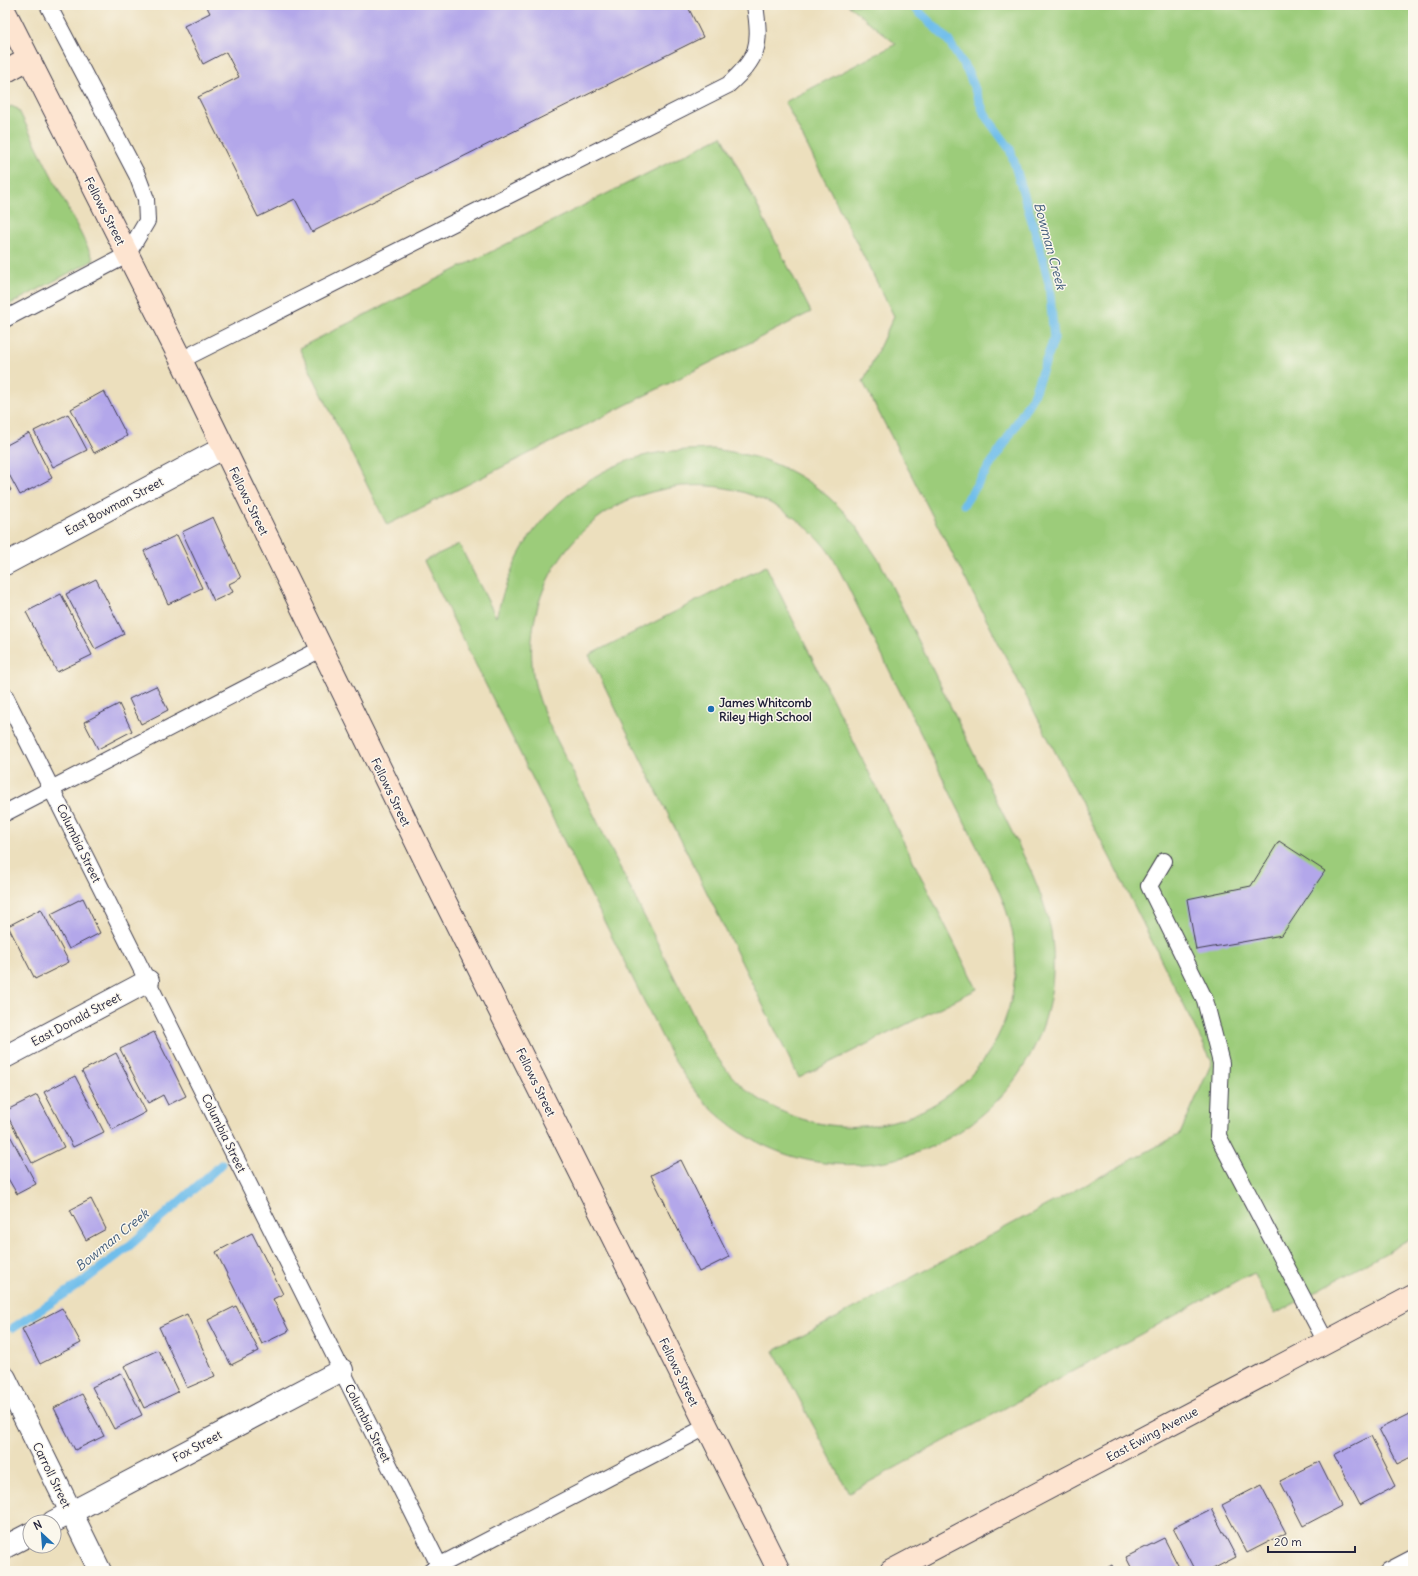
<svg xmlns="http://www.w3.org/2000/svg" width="1418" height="1576" font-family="Delius,sans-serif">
<rect width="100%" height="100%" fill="#fbf7ec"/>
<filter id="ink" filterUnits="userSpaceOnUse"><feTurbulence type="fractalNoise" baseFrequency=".025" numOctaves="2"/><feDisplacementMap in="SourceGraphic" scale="8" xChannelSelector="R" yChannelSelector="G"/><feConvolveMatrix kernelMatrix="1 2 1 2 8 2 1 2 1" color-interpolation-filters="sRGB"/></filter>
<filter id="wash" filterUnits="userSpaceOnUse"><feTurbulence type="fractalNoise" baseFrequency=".012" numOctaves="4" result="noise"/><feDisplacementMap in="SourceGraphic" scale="16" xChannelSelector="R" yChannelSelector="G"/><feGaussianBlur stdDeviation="0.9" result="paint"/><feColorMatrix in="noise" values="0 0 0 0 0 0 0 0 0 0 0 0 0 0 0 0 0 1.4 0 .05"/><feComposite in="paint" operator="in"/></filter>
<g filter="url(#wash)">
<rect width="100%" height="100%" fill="#ecdfbd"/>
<path fill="#9ccc7a" stroke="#5f775a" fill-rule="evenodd" d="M848 5H1413V1238L1275 1314 1253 1273 849 1493 774 1351 1180 1134 1212 1062 1117 871 863 382 894 316 785 102 896 44Z
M11 106 18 109 94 260 5 307V110Z
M722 136 811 312 387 525 299 348Z
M713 449C724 451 735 452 746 455 780 462 814 482 838 506 855 522 867 543 880 562L1031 871C1039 890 1047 910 1051 931 1077 1107 878 1230 733 1127 705 1107 688 1083 671 1055L424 561 459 544 496 617C501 600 506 583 513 567 536 514 587 471 643 456 666 450 689 450 713 449ZM681 486C691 486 700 485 709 486 756 489 804 516 831 555 836 563 840 572 844 579L997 887C1004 903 1010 919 1013 936 1020 975 1011 1015 991 1049 940 1130 835 1150 756 1097 734 1083 719 1061 705 1039L547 720C540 702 533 684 532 664 527 596 564 531 626 501 644 493 662 489 681 486Z
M766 566 977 989 799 1078 589 655Z"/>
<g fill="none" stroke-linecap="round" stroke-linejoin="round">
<path stroke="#70beeb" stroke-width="9" d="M912 5 948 40 969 74 985 115 1010 149 1038 241 1049 283 1054 339 1033 396 1003 446 964 504
M13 1328 81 1283 127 1248 222 1164"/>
</g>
<g id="blocks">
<path fill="#b3a7ea" d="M206 5H687L703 37 312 232 295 199 258 217 198 97 239 77 226 52 203 64 184 26 210 13Z
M104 391 127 436 94 453 71 409Z
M68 414 87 450 53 467 34 431Z
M29 433 52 478 20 495 5 467V446Z
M5 479 11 490 5 493Z
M213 517 241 578 229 584 233 592 214 601 182 532Z
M177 535 202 588 168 604 144 551Z
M96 579 124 634 95 649 66 594Z
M61 594 92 655 57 672 26 612Z
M156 686 168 710 141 724 129 699Z
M119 704 132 731 98 749 84 722Z
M1279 841 1325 871 1282 935 1196 950 1187 899 1251 886Z
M83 898 100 933 69 949 51 914Z
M41 909 69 962 35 979 8 926Z
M154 1032 186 1096 168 1105 163 1095 148 1103 120 1049Z
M116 1053 146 1112 112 1130 82 1071Z
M75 1076 104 1132 73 1147 44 1092Z
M37 1095 64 1147 32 1163 5 1111Z
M5 1126 36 1184 17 1194 6 1175H5Z
M681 1160 729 1257 699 1272 651 1175Z
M91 1199 106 1229 86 1240 70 1210Z
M252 1233 283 1294 273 1299 289 1331 262 1344 216 1252Z
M236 1306 259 1351 231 1365 208 1320Z
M62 1308 81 1343 40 1364 22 1329Z
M187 1314 215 1376 187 1388 159 1327Z
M158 1350 178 1392 144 1408 124 1366Z
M121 1373 142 1415 114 1429 92 1387Z
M82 1394 104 1436 75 1450 54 1408Z
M1413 1412V1456L1397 1464 1379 1429Z
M1371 1436 1396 1486 1360 1505 1334 1455Z
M1319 1462 1341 1506 1303 1526 1280 1481Z
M1261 1485 1286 1533 1247 1553 1222 1505Z
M1211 1509 1236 1557 1209 1571H1195L1173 1528Z
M1164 1538 1181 1571H1133L1126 1557Z
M1112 1565 1114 1571H1101Z"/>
</g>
</g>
<g filter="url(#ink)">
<use href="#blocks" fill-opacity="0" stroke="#403e4e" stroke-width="1"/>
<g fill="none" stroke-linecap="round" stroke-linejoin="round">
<defs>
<path id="lane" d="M5 319 127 255 147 221 146 199 137 175 48 5
M181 360 728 85C759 57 761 46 755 5
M5 696 442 1571
M5 813 321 649
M1164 861 1149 886 1205 1000 1221 1063 1218 1136 1326 1342
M431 1570 706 1427
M1388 1571 1413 1558"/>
<path id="street" d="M5 564 223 448
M5 1057 148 981
M5 1378 100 1571
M53 1522 342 1370
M5 1547 30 1534"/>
<path id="secondary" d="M5 12 181 360 442 895 779 1571
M5 72 28 59
M891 1571 1413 1296"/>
</defs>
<use href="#lane" stroke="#403e4e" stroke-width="18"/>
<use href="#street" stroke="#403e4e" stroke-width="24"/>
<use href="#secondary" stroke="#403e4e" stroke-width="24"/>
<use href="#lane" stroke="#fff" stroke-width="16"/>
<use href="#street" stroke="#fff" stroke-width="22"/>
<use href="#secondary" stroke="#fde4d0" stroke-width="22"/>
</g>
</g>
<circle fill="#1f6fb2" stroke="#fbf7ec" stroke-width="1.5" cx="711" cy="709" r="4"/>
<g text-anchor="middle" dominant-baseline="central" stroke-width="3" stroke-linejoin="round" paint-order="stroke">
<g font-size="12" fill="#22223b" stroke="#fbf7ec">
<text transform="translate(105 211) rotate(63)">Fellows Street</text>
<text transform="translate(249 501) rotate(64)">Fellows Street</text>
<text transform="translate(114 506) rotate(-28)">East Bowman Street</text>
<text transform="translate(391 792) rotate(64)">Fellows Street</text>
<text transform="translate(79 843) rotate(64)">Columbia Street</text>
<text transform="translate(76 1019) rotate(-28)">East Donald Street</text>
<text transform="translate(536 1082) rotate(64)">Fellows Street</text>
<text transform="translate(224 1133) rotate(64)">Columbia Street</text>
<text transform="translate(679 1372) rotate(64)">Fellows Street</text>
<text transform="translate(368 1423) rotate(63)">Columbia Street</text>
<text transform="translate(1152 1434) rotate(-28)">East Ewing Avenue</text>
<text transform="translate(197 1446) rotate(-28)">Fox Street</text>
<text transform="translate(52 1475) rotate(64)">Carroll Street</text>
</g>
<g font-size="12" font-weight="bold" fill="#22223b" stroke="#fbf7ec" text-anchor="start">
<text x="719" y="702">James Whitcomb<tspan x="719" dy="14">Riley High School</tspan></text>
</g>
<g font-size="13" font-style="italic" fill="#3d5979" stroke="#fbf7ec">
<text transform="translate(1050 246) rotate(75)">Bowman Creek</text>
<text transform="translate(112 1240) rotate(-39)">Bowman Creek</text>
</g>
</g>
<rect width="1418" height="1576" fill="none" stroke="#fbf7ec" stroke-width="20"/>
<g transform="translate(42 1534) rotate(334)"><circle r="19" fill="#fbf7ec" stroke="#a4a2a5"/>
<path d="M0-3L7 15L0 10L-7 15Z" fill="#1f6fb2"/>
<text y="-6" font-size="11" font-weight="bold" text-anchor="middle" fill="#22223b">N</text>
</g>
<path d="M1268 1546v6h87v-6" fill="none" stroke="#22223b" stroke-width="2"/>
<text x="1274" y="1546" font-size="12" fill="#22223b" stroke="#fbf7ec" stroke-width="3" paint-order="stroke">20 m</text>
</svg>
